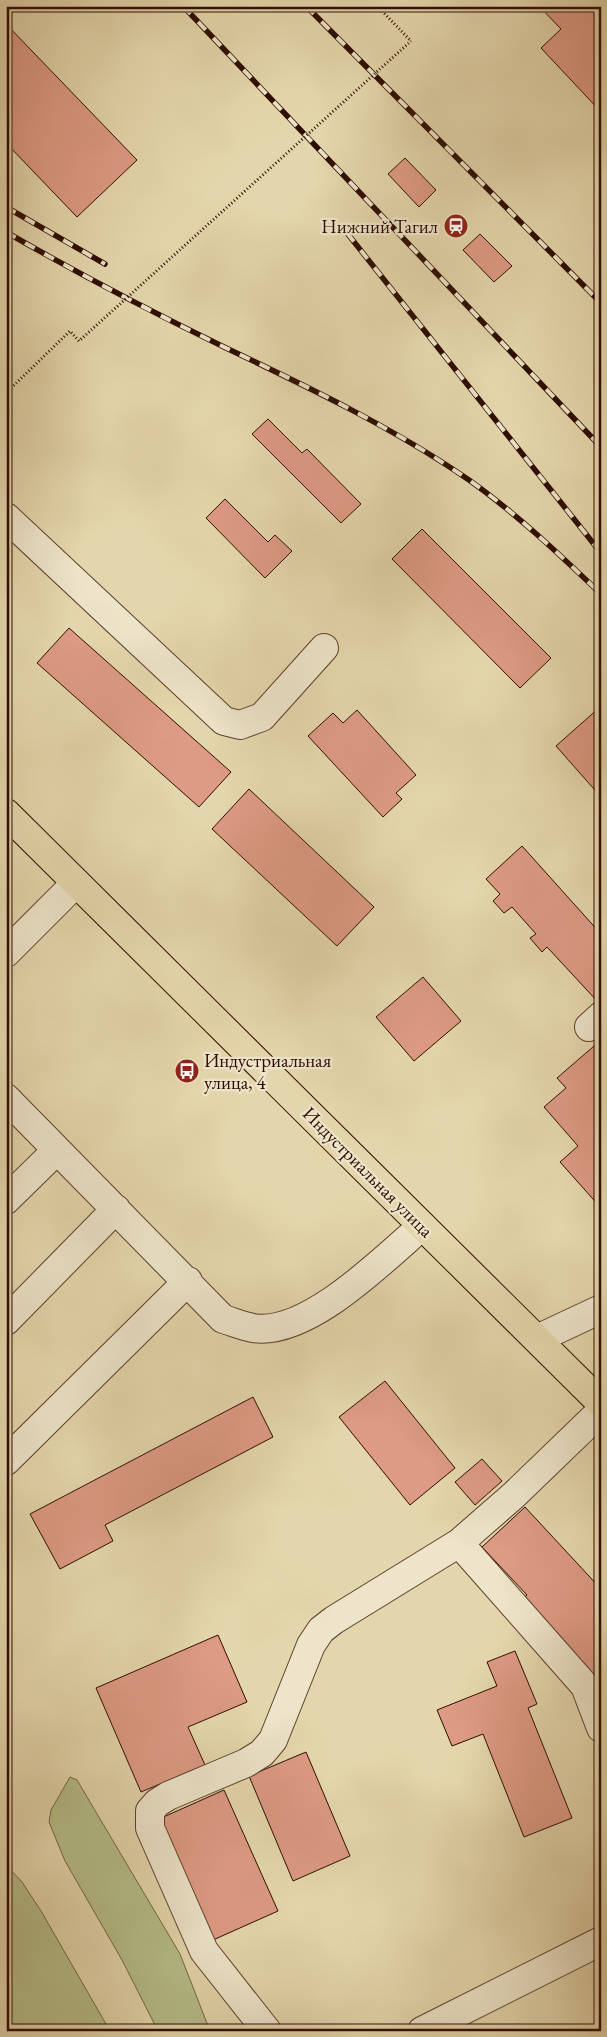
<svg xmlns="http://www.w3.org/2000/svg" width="607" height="2037" font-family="'EB Garamond',serif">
<rect width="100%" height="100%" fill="#e4d6ac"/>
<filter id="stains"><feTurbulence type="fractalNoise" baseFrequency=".004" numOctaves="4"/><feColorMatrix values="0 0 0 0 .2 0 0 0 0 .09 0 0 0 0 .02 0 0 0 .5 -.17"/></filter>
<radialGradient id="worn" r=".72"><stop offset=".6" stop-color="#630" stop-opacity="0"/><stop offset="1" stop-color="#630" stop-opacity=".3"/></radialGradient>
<path fill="#b5bd89" stroke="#726545" d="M70 1777 77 1780 180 1954 210 2031H158L122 1960 65 1861 49 1822 51 1810Z
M6 1865 22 1882 41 1911 110 2031H6Z"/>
<path fill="#dd9a84" stroke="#2e0d01" d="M539 6H601V112L541 48 561 29Z
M6 24 137 160 77 217 6 143Z
M405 158 436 190 419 207 388 174Z
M480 234 512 266 494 282 463 250Z
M268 419 302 453 307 449 361 504 341 523 252 434Z
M225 499 268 542 275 535 292 551 265 578 206 518Z
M422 529 551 658 520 688 392 559Z
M69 628 231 772 199 807 37 663Z
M600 707 601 708V797L556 746Z
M357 710 416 775 396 793 402 799 383 817 308 736 333 713 343 723Z
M249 789 374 907 337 946 212 829Z
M522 846 601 934V999L598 1002 547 947 542 952 530 938 536 934 512 907 504 913 493 901 500 894 486 879Z
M423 977 461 1021 414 1061 376 1017Z
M601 1040V1208L560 1162 578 1146 544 1107 566 1088 557 1078Z
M385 1381 455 1468 410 1505 339 1417Z
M253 1397 273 1437 105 1525 113 1541 60 1569 30 1514Z
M482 1459 502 1481 475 1505 455 1482Z
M525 1507 601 1589V1682L523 1598 527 1595 482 1547Z
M218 1635 247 1702 188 1727 205 1765 141 1792 96 1688Z
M515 1651 537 1704 528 1708 572 1818 524 1837 483 1734 452 1746 437 1710 497 1686 487 1662Z
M306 1752 350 1856 293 1881 249 1776Z
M224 1790 278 1911 213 1940 159 1819Z"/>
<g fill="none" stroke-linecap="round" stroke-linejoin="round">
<defs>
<path id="minor" d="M6 517 224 721 240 725 262 717 324 648
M6 953 76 883
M589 1027 601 1016
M6 1098 223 1319C233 1322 243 1326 253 1328 307 1337 384 1259 422 1226
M6 1200 57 1150
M6 1321 116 1209
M537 1339 601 1309
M6 1461 188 1281
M459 1543 585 1686 601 1728
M267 2031 204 1951 150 1828V1811L157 1803 168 1796 246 1763 262 1753 273 1740 311 1645 321 1630 334 1620 459 1543 514 1495 601 1411
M422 2031 601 1941"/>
<path id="major" d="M6 813 601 1403"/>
</defs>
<use href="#minor" stroke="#5c3f2c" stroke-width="30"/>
<use href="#major" stroke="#2e0d01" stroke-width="30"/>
<path stroke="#2e0d01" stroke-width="3" stroke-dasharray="1 2.5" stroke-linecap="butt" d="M377 6 411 41"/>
<use href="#minor" stroke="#ede4c9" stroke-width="28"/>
<use href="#major" stroke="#e4d6ac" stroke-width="28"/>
<defs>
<path id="rail" d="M183 6 601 447
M306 6 601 303
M6 207 105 264
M6 232C77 273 150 311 224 347 308 387 392 427 469 480 517 514 559 554 601 594
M347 233 601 553"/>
</defs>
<use href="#rail" stroke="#2e0d01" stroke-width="5.5"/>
<use href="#rail" stroke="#ede4c9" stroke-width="4" stroke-dasharray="11" stroke-linecap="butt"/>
<path stroke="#2e0d01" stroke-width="3" stroke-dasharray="1 2.5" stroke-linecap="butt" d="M6 393 70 331 79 341 411 41"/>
</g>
<defs>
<symbol id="station-disc" viewBox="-11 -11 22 22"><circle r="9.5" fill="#8f2418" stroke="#ede4c9"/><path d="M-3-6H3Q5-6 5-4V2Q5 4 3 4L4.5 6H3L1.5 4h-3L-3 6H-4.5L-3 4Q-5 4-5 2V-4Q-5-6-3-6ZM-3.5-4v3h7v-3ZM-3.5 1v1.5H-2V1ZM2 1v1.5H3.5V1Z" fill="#fff"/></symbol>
<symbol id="bus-disc" viewBox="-11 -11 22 22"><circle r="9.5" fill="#8f2418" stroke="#ede4c9"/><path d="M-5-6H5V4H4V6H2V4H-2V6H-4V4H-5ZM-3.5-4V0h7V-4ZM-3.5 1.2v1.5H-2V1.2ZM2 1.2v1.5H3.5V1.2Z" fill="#fff"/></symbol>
</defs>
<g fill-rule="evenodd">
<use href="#station-disc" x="442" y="212" width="28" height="28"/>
<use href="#bus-disc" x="173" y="1057" width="28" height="28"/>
</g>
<g text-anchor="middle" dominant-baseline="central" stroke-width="4.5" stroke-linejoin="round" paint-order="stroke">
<g font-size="19" fill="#2e0d01" stroke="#ede4c9" text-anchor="end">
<text x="438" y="226">Нижний Тагил</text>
<text x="204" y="1060" text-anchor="start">Индустриальная<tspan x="204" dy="22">улица, 4</tspan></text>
</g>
<g font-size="19" fill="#2e0d01" stroke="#ede4c9">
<text transform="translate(368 1172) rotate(45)">Индустриальная улица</text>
</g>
</g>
<rect width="607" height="2037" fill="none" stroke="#e4d6ac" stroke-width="25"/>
<rect x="8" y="8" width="592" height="2022" fill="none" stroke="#2e0d01" stroke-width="2.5"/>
<rect x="12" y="12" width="582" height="2012" fill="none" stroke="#2e0d01"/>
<rect width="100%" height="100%" filter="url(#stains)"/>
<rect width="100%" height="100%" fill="url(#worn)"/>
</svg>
